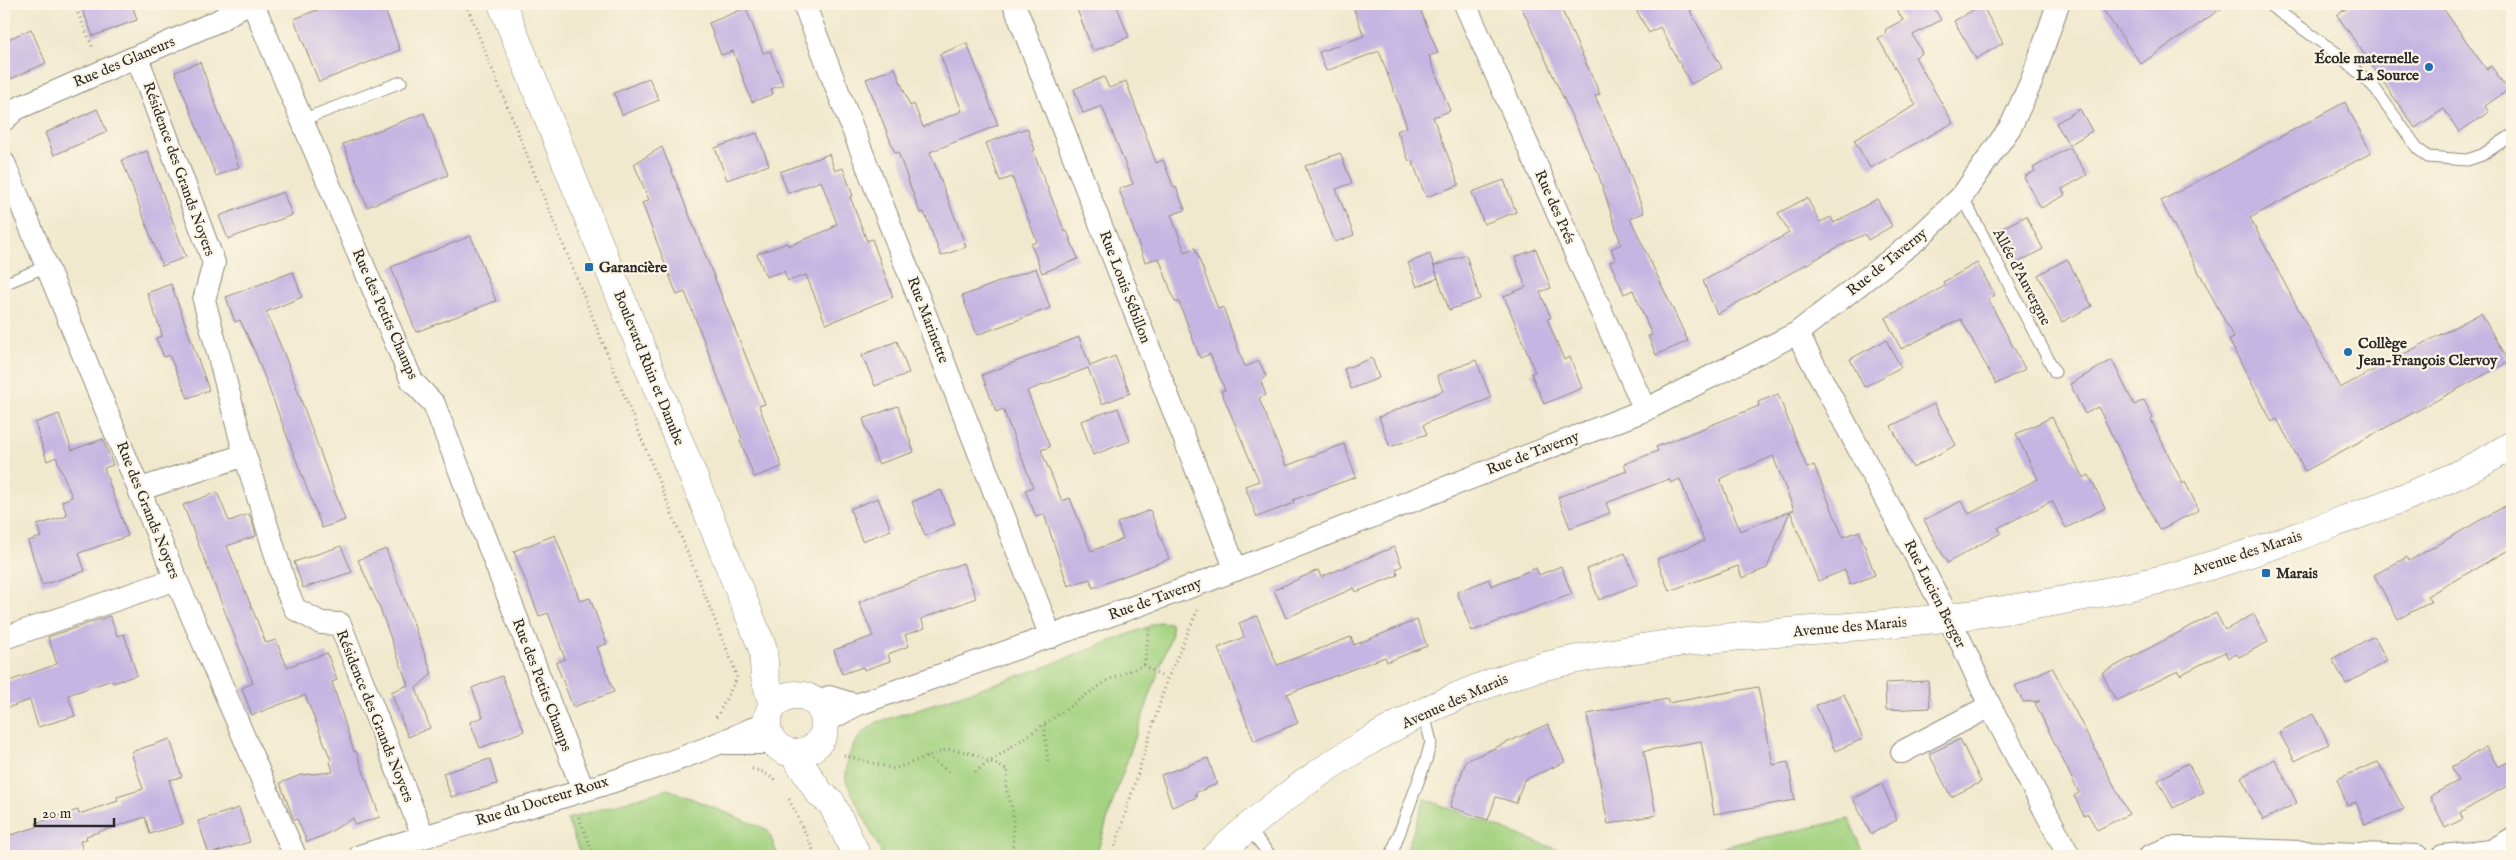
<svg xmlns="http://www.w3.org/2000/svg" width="2516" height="860" font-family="'IM FELL English',serif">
<rect width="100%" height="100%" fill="#fcf5e5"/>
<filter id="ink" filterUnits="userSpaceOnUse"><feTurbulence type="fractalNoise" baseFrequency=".02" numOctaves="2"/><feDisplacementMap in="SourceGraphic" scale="10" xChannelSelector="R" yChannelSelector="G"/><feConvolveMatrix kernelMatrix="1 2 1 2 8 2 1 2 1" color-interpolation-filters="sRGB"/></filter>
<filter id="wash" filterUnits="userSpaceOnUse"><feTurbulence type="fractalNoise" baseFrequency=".0096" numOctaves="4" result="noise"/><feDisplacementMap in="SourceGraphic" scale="20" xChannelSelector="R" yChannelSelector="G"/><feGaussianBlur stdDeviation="1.12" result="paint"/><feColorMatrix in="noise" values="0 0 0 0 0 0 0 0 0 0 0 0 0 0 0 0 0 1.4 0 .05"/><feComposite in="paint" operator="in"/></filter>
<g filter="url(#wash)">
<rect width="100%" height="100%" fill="#f1e9ce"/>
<path fill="#a3d280" stroke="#677e56" d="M1160 622 1171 623 1172 633 1115 795 1096 856H883L846 781C845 756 855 734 878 722L1039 669Z
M668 789 768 830 778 856H581L567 819Z
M1425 799 1574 856H1425L1407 849Z
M1849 819 1864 856H1683L1717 851V848Z"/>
<g id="blocks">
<path fill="#c5b5e2" d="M80 4H132L137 20 93 36Z
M332 4H383L400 50 319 82 294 19Z
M1075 4H1116L1129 37 1093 51Z
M1352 4H1418L1438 53 1429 56 1450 111 1433 117 1459 185 1426 197 1412 160 1409 161 1397 131 1407 127 1379 51 1326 71 1319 52 1364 36Z
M1520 4H1559L1600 94 1595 96 1626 164 1644 213 1630 218 1688 341 1656 355 1648 336 1652 335 1633 290 1624 294 1610 262 1616 260 1611 249 1621 244 1598 173Z
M1633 4H1703L1690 11 1722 68 1691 84 1660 27 1649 33Z
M1893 4H1932L1941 20 1913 35 1922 53 1915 57 1953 123 1870 168 1854 140 1916 105 1878 38 1885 35 1886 29 1903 20Z
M2099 4H2228L2141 64Z
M2353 4H2440L2486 69 2491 66 2508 90 2485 106 2489 112 2459 132 2444 109 2415 128 2337 15Z
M1982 5 2003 43 1976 59 1954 21Z
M746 8 763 53 770 51 783 85 771 89 773 94 752 102 733 51 721 55 709 23Z
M31 29 46 63 4 82V41Z
M967 43 998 125 930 152 966 247 941 256 924 212 920 213 898 152 895 153 866 79 895 68 910 106 914 104 923 127 962 111 940 54Z
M200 62 239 167 216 176 175 72Z
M1104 77 1109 88 1126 81 1156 163 1163 160 1174 188 1176 187 1185 210 1171 215 1185 252 1195 248 1218 309 1223 307 1245 367 1259 361 1266 376 1261 382 1266 395 1259 398 1286 466 1344 444 1356 477 1293 500 1294 503 1257 517 1245 486 1259 481 1221 391 1225 390 1210 354 1200 358 1179 302H1175L1159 258 1145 262 1119 189 1133 184 1102 106 1083 113 1074 89Z
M649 78 659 100 622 115 614 93Z
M2345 102 2371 153 2250 218 2340 388 2481 313 2508 362 2305 471 2277 419 2272 422 2229 340 2234 338 2161 201Z
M97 109 107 132 54 155 45 133Z
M2080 109 2092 131 2069 145 2056 123Z
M424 113 448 175 367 207 343 144Z
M1027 128 1035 150 1033 151 1065 232 1067 231 1078 259 1042 273 1031 244 1037 242 1012 177 1000 181 986 143Z
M757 133 769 165 727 180 715 148Z
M662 147 765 404 759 406 782 467 754 477 740 440 742 439 685 292 677 295 642 203 649 200 634 164Z
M2070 147 2087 175 2062 189 2065 195 2041 208 2024 177 2035 171 2033 168Z
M147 151 186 257 162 266 122 160Z
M1340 153 1352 183 1336 189 1354 235 1335 242 1305 166Z
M829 154 835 171 843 168 853 196 850 197 867 241 872 239 893 297 826 324 806 275 788 281 784 271 766 277 757 254 787 243 788 246 833 228 832 226 837 224 821 181 788 193 780 172Z
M1504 180 1516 212 1484 224 1472 192Z
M283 192 292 215 228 239 219 216Z
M1807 198 1820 222 1831 217 1834 223 1877 199 1892 226 1868 240 1865 234 1834 249 1717 314 1703 281 1789 233 1778 213Z
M2026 216 2043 249 2017 263 2000 229Z
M471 236 496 301 416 332 391 267Z
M1536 249 1551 288 1540 292 1551 318 1547 319 1564 360 1570 357 1582 388 1544 404 1531 373 1535 372 1504 296 1526 287 1515 257Z
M1430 254 1438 278 1417 287 1408 263Z
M1466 255 1480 299 1449 310 1434 266Z
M2067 259 2092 306 2062 322 2038 275Z
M1977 263 1995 295 1988 299 2025 369 1996 384 1961 319 1901 349 1885 318 1945 286 1943 282Z
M1036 268 1050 308 977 335 962 296Z
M293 272 302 297 266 312 285 356 345 520 322 528 255 352 240 320 235 322 226 297Z
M171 284 209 390 188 398 169 355 164 357 156 338 162 336 161 331 147 293Z
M1079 337 1090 366 1115 356 1130 393 1102 404 1088 368 1027 391 1050 447 1041 450 1062 501 1070 498 1091 551 1123 539 1117 523 1150 510 1169 559 1093 588 1090 579 1068 586 1044 514 1036 517 1025 490 1033 487 1003 409 996 412 982 375Z
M1886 340 1901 367 1864 387 1850 359Z
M897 341 909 373 875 386 862 355Z
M1372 358 1379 378 1351 389 1344 369Z
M1476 360 1491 398 1429 422 1423 425 1427 434 1390 447 1379 417 1443 391 1437 375Z
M2112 360 2134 405 2144 400 2153 418 2151 420 2183 484 2185 482 2199 510 2159 530 2098 407 2085 414 2070 384Z
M1778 394 1807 468 1814 465 1843 537 1859 531 1875 575 1850 585 1845 570 1818 581 1790 511 1794 510 1773 456 1720 479 1740 531 1790 511 1767 568 1742 578 1738 566 1669 591 1657 559 1704 541 1680 479 1671 483 1669 479 1606 503 1610 513 1570 528 1558 497 1627 471 1624 464 1658 451 1656 447 1759 406 1758 402Z
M1934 404 1956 445 1913 468 1891 426Z
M898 406 914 452 878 464 863 419Z
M1118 408 1130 441 1093 455 1081 421Z
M59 414 72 450 103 439 113 465 104 468 128 536 79 553 85 571 42 585 28 541 41 537 37 525 67 516 62 501 72 497 56 457 47 461 35 423Z
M2052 417 2083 478 2089 475 2105 508 2066 528 2052 501 1998 528 2001 533 1947 563 1924 520 1961 501 1969 514 2038 479 2016 434Z
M941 490 955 524 925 536 912 502Z
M217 492 229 521 249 514 253 524 256 536 227 546 266 643 276 640 287 667 327 653 337 680 332 682 354 752 356 751 380 817 355 825 353 818 325 835 307 842 297 819 294 820 280 783 301 775 333 772 330 761 331 760 305 695 252 715 242 688 253 683 183 505Z
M878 498 891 530 862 541 850 509Z
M2512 502V548L2427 596 2431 602 2398 619 2374 575 2407 557 2409 561Z
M555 535 580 601 590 598 607 644 597 647 614 692 573 707 556 663 565 659 556 634 548 613 539 616 514 551Z
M341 546 352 572 303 588 294 562Z
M1394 547 1402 566 1396 569 1398 575 1356 592 1354 588 1286 618 1274 590 1318 570 1321 577Z
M386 549 432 674 416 688 430 728 408 737 391 692 408 685 379 606 358 560Z
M1625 553 1638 584 1599 600 1587 569Z
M963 563 976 598 921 619 925 628 905 635 909 646 888 654 890 661 864 670 863 667 842 674 834 650 873 636 859 602Z
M1561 566 1572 594 1472 631 1457 592 1489 579 1491 586 1536 568 1539 575Z
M2216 613 2225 630 2254 614 2268 642 2239 657 2237 654 2228 658 2225 652 2180 675 2178 671 2116 701 2102 673Z
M110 616 117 636 124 634 137 675 113 683 112 680 68 695 75 716 38 727 30 700 4 709V683L57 664 48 637Z
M1257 616 1277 665 1351 637 1354 645 1417 620 1427 646 1387 662 1385 657 1287 694 1298 723 1254 741 1218 648 1244 637 1239 623Z
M2374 636 2387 661 2346 684 2332 659Z
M2052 667 2129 814 2097 830 2088 814 2084 816 2074 796 2079 793 2035 703 2040 701 2023 702 2015 686Z
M502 676 524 731 480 748 470 722 483 717 472 688Z
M1928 681 1930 708 1886 710 1885 683Z
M1758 687 1773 765 1788 762 1795 800 1714 814 1701 741 1644 751 1656 815 1608 824 1587 714 1668 699V703Z
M1844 694 1863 739 1835 751 1816 705Z
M2313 714 2329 744 2295 761 2279 732Z
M1548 724 1565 762 1524 780 1516 803 1496 797 1488 820 1450 807 1466 761Z
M170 739 182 777 169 780 183 824 150 834 145 817 86 836 87 839 80 841 83 851 65 856H9L4 837 37 827 36 823 78 810 79 814 118 801 117 797 143 789 131 752Z
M1960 739 1981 782 1951 797 1929 754Z
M2486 747 2498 767 2512 760V783L2460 813 2463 819 2445 828 2430 796 2458 781 2451 767Z
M1208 758 1217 784 1195 793 1197 797 1172 807 1161 775Z
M490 759 497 784 451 797 443 773Z
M2275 759 2297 803 2263 820 2241 777Z
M2378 762 2404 809 2365 825 2356 802 2347 805 2337 779Z
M2188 763 2204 792 2173 808 2158 780Z
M1882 784 1897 820 1871 834 1853 799Z
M239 808 250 842 209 854 198 821Z"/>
</g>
</g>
<g filter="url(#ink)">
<use href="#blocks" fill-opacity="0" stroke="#8e8a7c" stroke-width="1"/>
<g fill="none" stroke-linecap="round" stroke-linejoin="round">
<defs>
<path id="lane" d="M2268 4 2338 54 2373 86 2418 149 2428 157 2467 160 2482 155 2512 135
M302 120 401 82
M1962 196 2055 372
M4 284 47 266
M1247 827 1271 856
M1391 856 1426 760 1431 742 1424 713"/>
<path id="street" d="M253 4 412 381 434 404 583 790
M804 4 1051 637
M1014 4 1236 570
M1465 4 1645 410
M137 57 214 263 204 300 245 455 287 591 295 609 321 623 340 624 423 836
M4 120 16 109 218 21 245 4
M4 163 176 579 295 856
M1797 333 1926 575 1962 644 1990 706 2069 856
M141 489 245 455
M4 638 176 579
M815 702 829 697 856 705
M825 722 856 705 1204 582 1645 410 1797 333 1917 239 1962 196 2011 126 2032 80 2058 4
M726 743H774
M1902 752 1990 706
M360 856C496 813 639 783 767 722
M2150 856 2170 848H2191L2417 856
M2443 856 2491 851 2512 839"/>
<path id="secondary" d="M502 4 763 649 765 677 773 706
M767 724a29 29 0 1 1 58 0a29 29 0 1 1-58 0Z
M793 753 821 795 831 802 857 856
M1216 856C1301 776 1406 710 1517 674 1548 664 1580 658 1612 653 1705 636 1801 632 1895 623 1985 615 2076 600 2163 579 2221 564 2278 544 2335 523 2396 501 2457 480 2512 445"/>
</defs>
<use href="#lane" stroke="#8e8a7c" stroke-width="13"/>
<use href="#street" stroke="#8e8a7c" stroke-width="24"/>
<use href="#secondary" stroke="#8e8a7c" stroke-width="29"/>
<path stroke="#8e8a7c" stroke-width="3" stroke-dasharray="1 4" stroke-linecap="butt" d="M74 4 94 50
M466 4 733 665 737 678 716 718
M1144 665 1150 626
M1044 725 1048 761
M844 755 894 769 948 749 971 753 1008 770 1006 788 1013 812V856
M927 757 951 773
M752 769 763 772 777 781
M975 772 1108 680 1144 665 1167 680
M789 799 816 856
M579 817 594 856
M1112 856 1167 680 1198 609"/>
<use href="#lane" stroke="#fff" stroke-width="11"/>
<use href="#street" stroke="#fff" stroke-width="22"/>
<use href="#secondary" stroke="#fff" stroke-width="28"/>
</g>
</g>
<g fill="#1f6fb2" stroke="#fcf5e5" stroke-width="2">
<circle cx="2429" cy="67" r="5"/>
<rect x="584" y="262" width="10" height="10" rx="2.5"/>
<circle cx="2348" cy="352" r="5"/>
<rect x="2261" y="568" width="10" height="10" rx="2.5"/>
</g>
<g text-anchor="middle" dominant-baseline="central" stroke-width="4.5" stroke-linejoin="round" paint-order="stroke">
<g font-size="15" font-weight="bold" fill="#2b2b2b" stroke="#fcf5e5" text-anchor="start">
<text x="2419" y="58" text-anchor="end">École maternelle<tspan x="2419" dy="17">La Source</tspan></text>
<text x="599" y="267">Garancière</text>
<text x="2358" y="343">Collège<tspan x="2358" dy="17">Jean-François Clervoy</tspan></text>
<text x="2276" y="573">Marais</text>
</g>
<g font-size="15" fill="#2b2b2b" stroke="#fcf5e5">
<text transform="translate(124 62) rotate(-23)">Rue des Glaneurs</text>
<text transform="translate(179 169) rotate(70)">Résidence des Grands Noyers</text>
<text transform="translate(1555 207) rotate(66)">Rue des Prés</text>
<text transform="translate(1887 262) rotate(-39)">Rue de Taverny</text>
<text transform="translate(2022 277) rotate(62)">Allée d'Auvergne</text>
<text transform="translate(1125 287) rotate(69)">Rue Louis Sébillon</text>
<text transform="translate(385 314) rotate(66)">Rue des Petits Champs</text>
<text transform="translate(928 320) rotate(69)">Rue Marinette</text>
<text transform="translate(649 368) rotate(68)">Boulevard Rhin et Danube</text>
<text transform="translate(1533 453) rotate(-21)">Rue de Taverny</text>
<text transform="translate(148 510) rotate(68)">Rue des Grands Noyers</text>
<text transform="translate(2247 553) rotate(-18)">Avenue des Marais</text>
<text transform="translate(1935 594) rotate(63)">Rue Lucien Berger</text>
<text transform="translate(1155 599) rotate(-20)">Rue de Taverny</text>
<text transform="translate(1850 627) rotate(-5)">Avenue des Marais</text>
<text transform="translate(542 685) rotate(69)">Rue des Petits Champs</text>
<text transform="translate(1455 701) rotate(-24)">Avenue des Marais</text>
<text transform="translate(375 716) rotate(68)">Résidence des Grands Noyers</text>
<text transform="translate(542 801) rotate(-17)">Rue du Docteur Roux</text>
</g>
</g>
<rect width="2516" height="860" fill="none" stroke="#fcf5e5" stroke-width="20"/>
<path d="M35 818v8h79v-8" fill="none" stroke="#2b2b2b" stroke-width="2.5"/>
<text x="42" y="818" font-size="15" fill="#2b2b2b" stroke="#fcf5e5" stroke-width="4" paint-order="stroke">20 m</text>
</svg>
